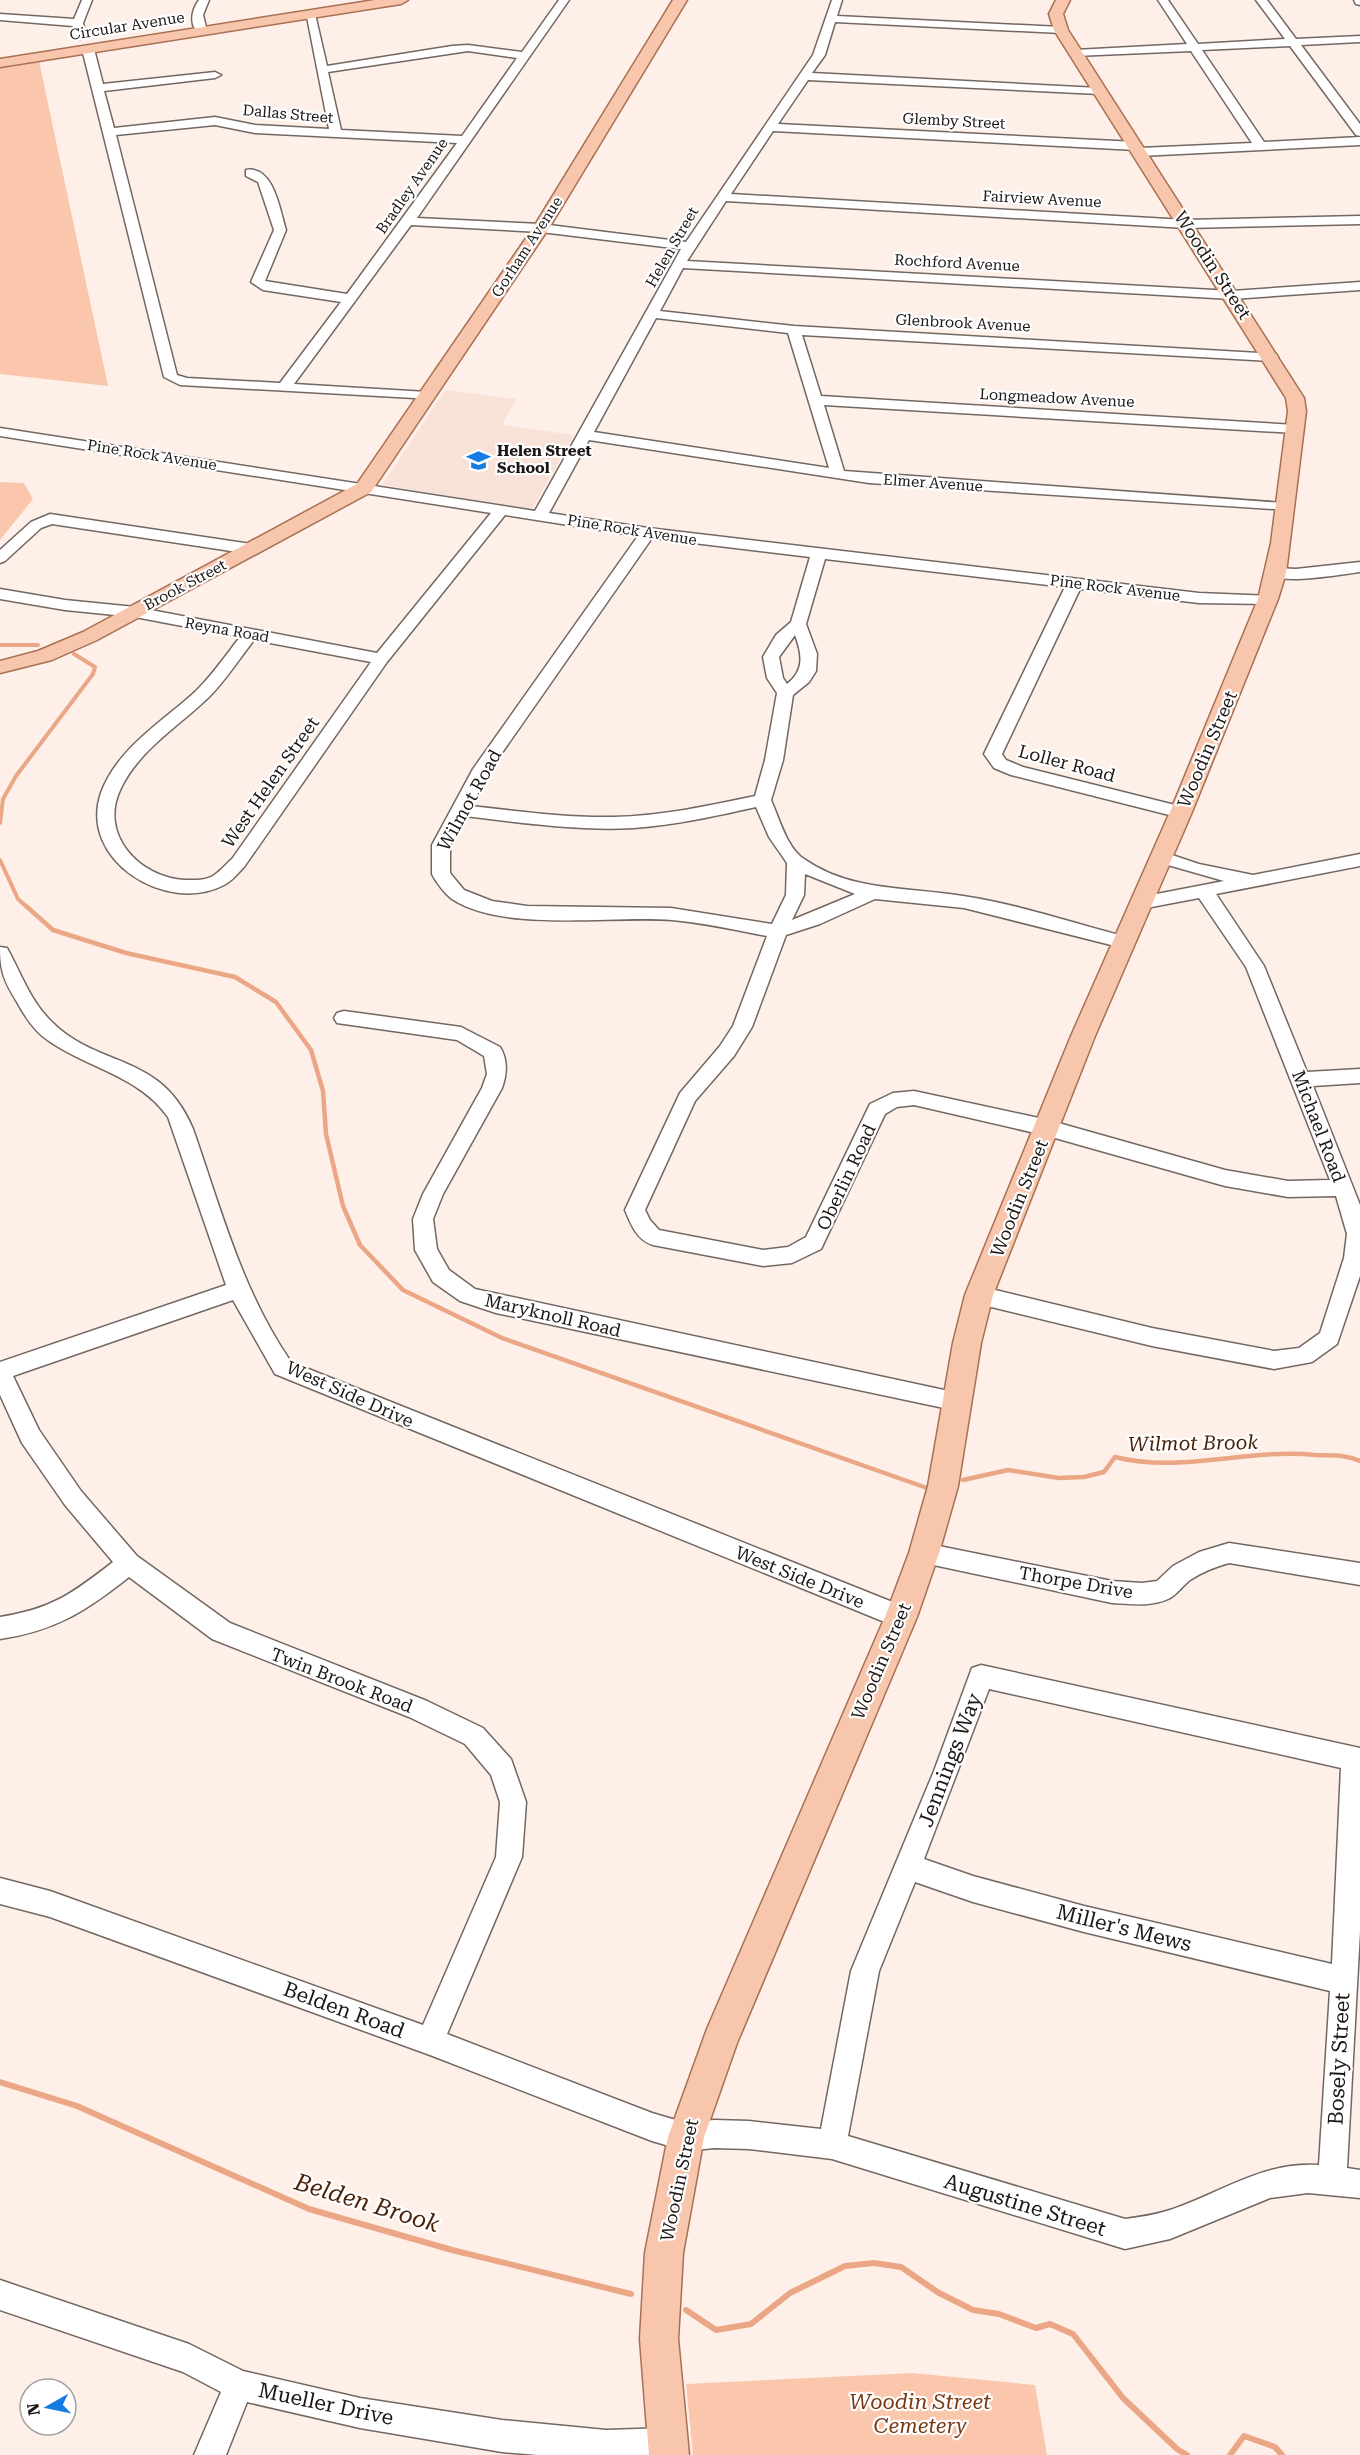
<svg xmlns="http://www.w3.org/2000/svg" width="1360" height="2455" font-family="'Roboto Serif',serif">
<rect width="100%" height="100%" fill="#fef0e9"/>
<path fill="#f8e2d8" d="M445 390 516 399 502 425 574 435 532 509 382 485Z"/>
<path fill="#fac7ad" d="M39 61 108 386 0 374V67Z
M0 482 24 483 33 499 0 540Z
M912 2373 1035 2385 1047 2455H693L686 2384Z"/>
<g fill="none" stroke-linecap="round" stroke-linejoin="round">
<path stroke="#eba785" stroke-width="4" d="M0 645H38
M0 823 3 799 16 776 93 674 95 667 74 654
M0 860 18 899 28 908"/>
<path stroke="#eba785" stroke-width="4.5" d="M26 906 53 930 126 953 235 977 276 1002 311 1050 323 1091 326 1134 343 1206 360 1245 403 1290 502 1338 927 1488
M963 1480 1008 1470 1059 1478 1084 1477 1104 1472 1115 1457C1181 1474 1248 1448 1315 1455 1332 1456 1344 1454 1360 1461"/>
<path stroke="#eba785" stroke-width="6" d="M0 2082 77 2106 309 2209 452 2250 631 2294
M686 2310 716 2330 751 2324 790 2293 845 2266 874 2263 901 2267 939 2293 973 2310 999 2314 1036 2328 1050 2324 1073 2334 1123 2398 1177 2449 1187 2455
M1230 2455 1244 2436 1275 2447 1282 2455"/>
<defs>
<path id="minor" d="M82 0H92L83 23 86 36 80 39 74 36 73 26 0 20V14L74 19Z
M199 0H209L203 15 207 31 202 34C188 28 191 11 199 0Z
M559 0H569L417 218 541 224 686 242 813 55 832 0H842L837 16 1061 27 1066 30 1061 33 835 22 825 55 812 73 1099 88 1105 91 1099 94 808 80 778 124 1136 142 1140 143V148L1252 143 1191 51 1075 56 1069 53 1075 50 1187 44 1158 0H1168L1198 44 1285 39 1256 0H1267L1296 39 1360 36V42L1301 45 1360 124V136L1356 135 1290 46 1202 50 1264 142 1360 137V145L1140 156 1136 155V150L773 131 731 194 1186 220 1360 216V224L1186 228 726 201 687 261 1232 291 1360 282V290L1232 299 683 268 660 311 794 326 1276 354 1278 357 1271 361 802 335 821 396 1295 425 1302 429 1295 433 824 405 844 471 1284 503 1289 504 1291 507 1289 510 869 483 589 440 549 513 648 528 1199 593 1274 596 1276 599 1274 602 1268 604 1199 603 1080 589 1002 754 1006 760 1023 767 1187 808 1190 812 1181 818 1011 775 994 768 984 754 1065 587 825 559 806 624 817 654 816 671 809 682 793 695 783 760 771 800C779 818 787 848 804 859 851 892 909 887 963 896 1017 904 1070 922 1123 936L1130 937 1132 942 1130 947 1123 948 964 908 875 899 820 924 786 935 752 1027 734 1056 695 1101 645 1210 650 1220 659 1230 763 1250 788 1247 806 1237 870 1104 893 1093 914 1091 1048 1120 1225 1170 1288 1181 1330 1180 1246 967 1199 898 1141 909 1135 907 1132 903 1135 899 1141 897 1224 881 1154 861 1151 857 1160 851 1199 864 1253 875 1360 854V866L1216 894 1264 966 1307 1072 1360 1069V1083L1313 1086 1360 1205V1276L1337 1344 1312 1362 1274 1369 1152 1346 979 1304 971 1301 968 1295 971 1289 979 1286 1152 1328 1274 1351 1299 1348 1320 1333 1344 1258 1347 1234 1336 1196 1288 1197 1225 1186 1048 1136 914 1105 897 1107 885 1114 821 1249 792 1263 763 1266 653 1245C637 1240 631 1225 625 1210L680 1093 720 1046 733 1026 767 936C736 930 704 923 672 920 612 915 504 933 452 899 445 894 436 882 432 874V845L473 769 638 536 505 515 387 662 244 867C238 873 232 881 224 885 166 915 78 860 101 793 117 748 164 721 197 690 213 674 226 655 240 637L135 617 65 610 0 599V589L65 600 135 607 377 653 491 513 0 436V428L535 511 681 249 541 232 411 225 294 384 427 392 432 393V399L180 385 164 377 82 49 88 46 94 49 103 84 215 72 221 75 215 78 104 91 114 128 215 117 255 125 329 129 306 12 315 14 327 66 452 46 468 45 522 52ZM468 51 517 58 462 136 341 130 328 72ZM215 125 255 133 457 143 347 294 265 281 286 230C280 211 274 165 246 170V176L258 182 274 230 251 282 263 290 341 302 280 383 187 378 177 375 116 135ZM656 318 788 333 829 468 594 432ZM652 538 810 557 791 622 776 635 763 657 767 678 777 693 765 760 755 796C708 806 661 816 613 817 566 818 518 811 471 806L490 770ZM795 635C802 654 805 670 787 684L783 678 779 657ZM254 640 371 662 232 859C225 865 219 873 211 877 203 881 192 880 184 880 139 877 98 834 121 788 140 749 178 727 209 697 226 680 239 659 254 640ZM756 807 769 837 787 863 786 895 772 924 671 908 527 906 492 901 464 890 450 873V845L465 816C521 823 578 831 634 828 675 825 716 816 756 807ZM805 874 855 894 792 920 804 895Z
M1354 0H1360V5L1356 4Z
M50 514 251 544 259 549 251 554 52 524 41 528 5 561 0 563V550L31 522Z
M1360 562V572C1342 574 1280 586 1268 573L1276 568 1296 569Z
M0 947 7 948C21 973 31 1003 53 1023 100 1069 161 1052 193 1129 221 1209 242 1291 291 1362L910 1609 913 1617 910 1625 901 1628 892 1625 275 1374 233 1300 13 1376 39 1430 81 1491 137 1556 230 1623 427 1701 483 1728 511 1759 526 1802 522 1857 447 2034 652 2113 686 2123 714 2120 749 2121 821 2129 851 1971 934 1771 969 1676 972 1668 981 1665 1360 1748V1931L1347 2168 1360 2170V2198L1308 2193 1270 2198 1170 2239 1125 2249 832 2159 749 2149 714 2148 686 2151 652 2141 430 2055 50 1917 0 1904V1878L50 1891 423 2025 496 1857 500 1802 491 1775 465 1744 409 1717 212 1639 129 1577C86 1611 55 1631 0 1639V1617C52 1609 73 1593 113 1562L65 1505 22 1443 0 1395V1362L226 1285 168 1117C138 1075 89 1069 49 1041 35 1032 25 1017 17 1002 4 981 0 971 0 947ZM989 1689 1341 1768 1332 1964 1084 1906 973 1876 924 1859ZM915 1882 973 1902 1084 1932 1330 1991 1319 2165C1263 2161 1221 2193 1170 2210 1155 2215 1140 2217 1125 2219L848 2136 879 1971Z
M344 1011 461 1027 500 1047C508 1060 507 1074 502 1088L443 1194 433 1219 437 1249 449 1270 475 1289 958 1393 966 1395 969 1402 966 1409 958 1411 496 1313 460 1301 433 1282 415 1250 413 1219 423 1194 482 1088 487 1074 484 1056 457 1040 337 1023 334 1018 337 1013Z
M924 1543 1112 1581 1142 1583 1157 1581 1173 1566 1199 1552 1229 1543 1360 1563V1585L1229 1563C1215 1567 1202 1572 1190 1580 1182 1586 1177 1595 1168 1599 1150 1607 1131 1604 1112 1603L924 1563 916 1560 912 1553 916 1546Z
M0 2280 189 2344 243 2371 360 2398 502 2420 606 2430 668 2428 679 2433 684 2444 679 2455H538L502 2452 360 2428 247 2402 226 2455H194L221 2392 183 2372 0 2310Z"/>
<path id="major" d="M375 0H408L401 4 0 67V59Z
M673 0H687L549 228 371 492 97 640 52 660 0 673V661L38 651 83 632 357 484 533 228Z
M1056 0H1070L1063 14 1068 30 1304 398 1306 411 1286 573 1278 599 1192 812 1095 1036 993 1295 981 1343 958 1486 939 1553 917 1617 737 2043 704 2137 683 2253 678 2339 689 2455H649L640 2339 645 2253 668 2137 707 2029 885 1617 909 1553 928 1486 953 1343 965 1295 1071 1036 1170 812 1258 599 1271 543 1288 411 1286 398 1054 30 1049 14Z"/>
</defs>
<use href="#minor" stroke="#736761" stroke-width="3"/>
<use href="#major" stroke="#a87053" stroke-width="3"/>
<use href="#minor" fill="#fff" fill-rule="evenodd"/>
<use href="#major" fill="#f8c6ac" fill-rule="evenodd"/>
</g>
<defs>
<symbol id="school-bare" viewBox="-9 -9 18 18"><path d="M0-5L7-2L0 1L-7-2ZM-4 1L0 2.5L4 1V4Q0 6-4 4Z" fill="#167ce4" stroke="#fff" stroke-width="2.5" paint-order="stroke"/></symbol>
</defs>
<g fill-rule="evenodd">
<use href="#school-bare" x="462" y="444" width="33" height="33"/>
</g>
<g text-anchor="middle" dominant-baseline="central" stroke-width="4.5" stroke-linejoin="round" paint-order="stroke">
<g font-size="15" fill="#1c1715" stroke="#fff">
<text transform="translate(127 26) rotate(-9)">Circular Avenue</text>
<text transform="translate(288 114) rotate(5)">Dallas Street</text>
<text transform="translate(954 121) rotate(3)">Glemby Street</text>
<text transform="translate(412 186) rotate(-55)">Bradley Avenue</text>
<text transform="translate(1042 199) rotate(3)">Fairview Avenue</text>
<text transform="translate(527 247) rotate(-57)">Gorham Avenue</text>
<text transform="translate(672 247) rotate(-60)">Helen Street</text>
<text transform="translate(957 263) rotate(3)">Rochford Avenue</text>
<text transform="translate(963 323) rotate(3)">Glenbrook Avenue</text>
<text transform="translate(1057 398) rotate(3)">Longmeadow Avenue</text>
<text transform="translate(152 455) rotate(9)">Pine Rock Avenue</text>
<text transform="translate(933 483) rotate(4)">Elmer Avenue</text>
<text transform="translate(632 530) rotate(9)">Pine Rock Avenue</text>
<text transform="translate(185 585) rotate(-28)">Brook Street</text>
<text transform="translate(1115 588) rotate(7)">Pine Rock Avenue</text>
<text transform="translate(227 630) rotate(10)">Reyna Road</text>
</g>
<g font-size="15" font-weight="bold" fill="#1c1715" stroke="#fff" text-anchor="start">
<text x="497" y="451">Helen Street<tspan x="497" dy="17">School</tspan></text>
</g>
<g font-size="18" fill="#1c1715" stroke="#fff">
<text transform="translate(1213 265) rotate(57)">Woodin Street</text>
<text transform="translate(1207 749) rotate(-67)">Woodin Street</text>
<text transform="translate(1067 763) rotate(15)">Loller Road</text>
<text transform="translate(270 782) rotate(-55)">West Helen Street</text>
<text transform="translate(469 800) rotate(-61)">Wilmot Road</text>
<text transform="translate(1319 1126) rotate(69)">Michael Road</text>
<text transform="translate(846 1177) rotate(-65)">Oberlin Road</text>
<text transform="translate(1019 1198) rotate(-68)">Woodin Street</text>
<text transform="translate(553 1315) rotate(13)">Maryknoll Road</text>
<text transform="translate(350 1394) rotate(24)">West Side Drive</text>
<text transform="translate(800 1577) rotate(22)">West Side Drive</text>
<text transform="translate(1076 1582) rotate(10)">Thorpe Drive</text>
<text transform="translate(881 1661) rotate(-67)">Woodin Street</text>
<text transform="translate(342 1680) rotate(21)">Twin Brook Road</text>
<text transform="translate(679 2180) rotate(-78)">Woodin Street</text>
</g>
<g font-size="20" font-style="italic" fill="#491f05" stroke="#fff">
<text transform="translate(1193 1443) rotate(-1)">Wilmot Brook</text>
</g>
<g font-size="21" fill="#1c1715" stroke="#fff">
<text transform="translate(950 1760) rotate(-69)">Jennings Way</text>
<text transform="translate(1124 1928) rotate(14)">Miller's Mews</text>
<text transform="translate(344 2010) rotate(20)">Belden Road</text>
<text transform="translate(1339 2059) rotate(-87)">Bosely Street</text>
<text transform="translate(1025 2205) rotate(17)">Augustine Street</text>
<text transform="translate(326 2404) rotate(12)">Mueller Drive</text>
</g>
<g font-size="21" font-style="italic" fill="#773914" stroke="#fff">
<text x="920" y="2402">Woodin Street<tspan x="920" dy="24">Cemetery</tspan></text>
</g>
<g font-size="24" font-style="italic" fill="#491f05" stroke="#fff">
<text transform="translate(367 2203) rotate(17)">Belden Brook</text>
</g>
</g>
<g transform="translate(48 2407) rotate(261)"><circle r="28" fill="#ffffff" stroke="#a4a2a1" stroke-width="1.5"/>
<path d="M0-4.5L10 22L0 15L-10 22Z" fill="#167ce4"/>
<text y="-9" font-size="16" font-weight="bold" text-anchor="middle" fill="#1c1715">N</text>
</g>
</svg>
